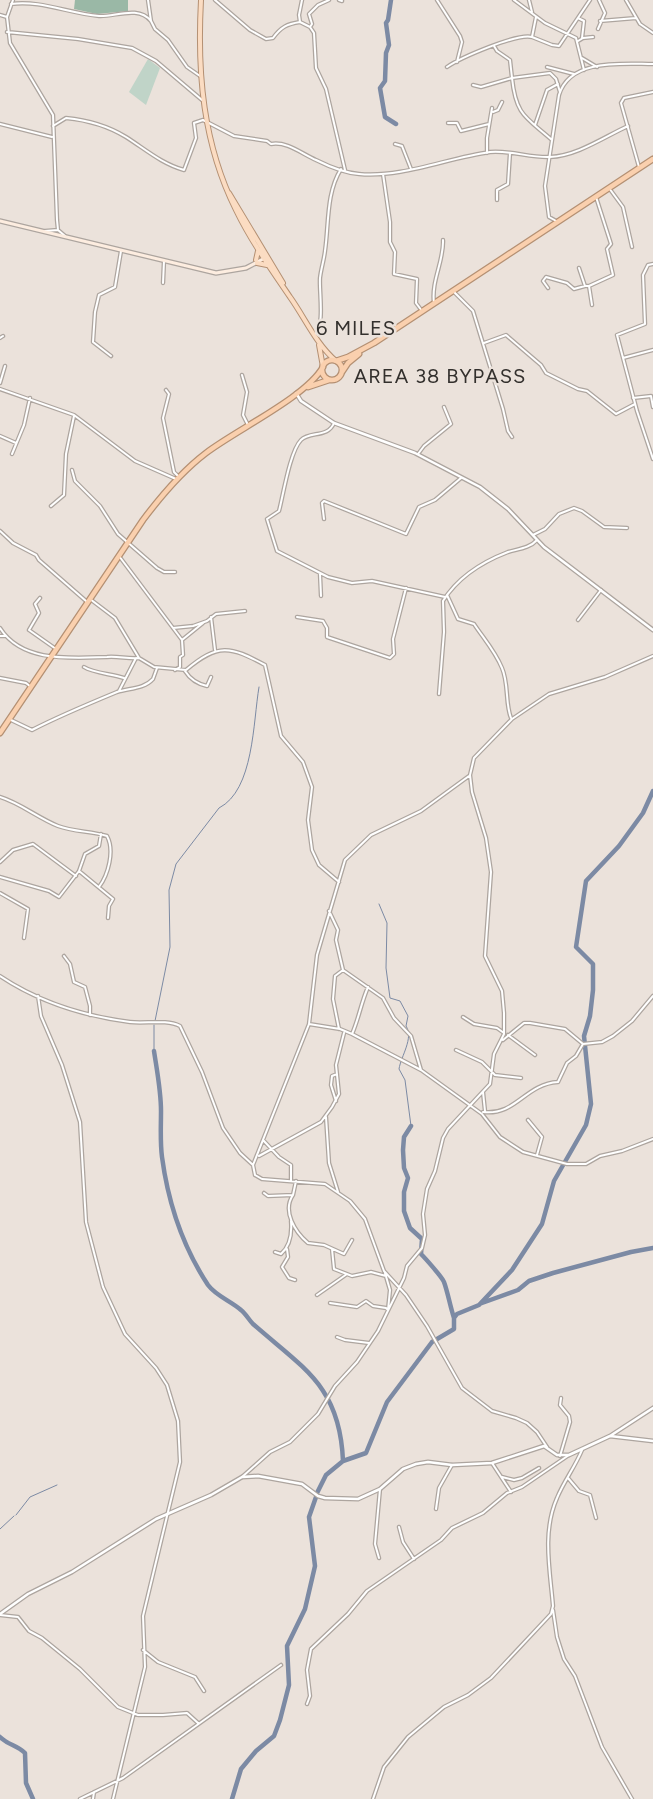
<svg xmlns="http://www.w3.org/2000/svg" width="653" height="1799" font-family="Figtree,sans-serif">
<rect width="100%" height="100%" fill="#ebe2db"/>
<path fill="#c0d4c8" d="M148 59 160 68 146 105 129 92Z"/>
<path fill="#9ab8a6" d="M75 0H128V11L97 14 74 9Z"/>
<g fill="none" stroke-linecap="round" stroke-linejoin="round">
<path stroke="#7c8aa4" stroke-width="1" d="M379 904 387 923 386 968 390 998 400 1001 408 1016 406 1026C414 1038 401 1056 399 1069L405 1080 411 1126
M155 1021 170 947 169 890 176 864 219 808C254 790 253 722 259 687
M154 1051V1025
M16 1515 30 1497 57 1485
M0 1529 14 1516"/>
<path stroke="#7c8aa4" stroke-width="4.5" d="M391 0 388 20 386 23 389 45 386 53 385 81 380 88 385 117 396 124
M154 1051C157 1071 161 1091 161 1111 161 1127 160 1142 162 1157 168 1202 183 1247 208 1285 216 1296 231 1301 241 1310 246 1314 249 1320 253 1324 304 1369 340 1386 343 1461
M411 1126 404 1137 403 1150 404 1168 408 1178 404 1192V1211L410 1228 422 1239 421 1254C425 1258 442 1277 444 1282 448 1293 450 1306 454 1318
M482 1303 518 1290 529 1281 553 1273 631 1252 653 1248
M317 1493 326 1475 343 1461 366 1453 387 1402 432 1342 454 1329V1318L457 1314 479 1305 512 1270 542 1224 554 1181 586 1125 591 1104 584 1036 590 1016 593 990V964L576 947 586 881 619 846 643 813 653 791
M0 1737C8 1745 17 1745 25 1753L26 1783 33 1799
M232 1799 241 1769 256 1751 274 1736 280 1720 289 1685 287 1646 305 1609 315 1566 309 1517 316 1497"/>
<defs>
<path id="minor" d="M13 0 7 17 10 43 53 115 57 220 58 230 65 236
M148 0 151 21 155 29 168 40 187 67 200 76
M215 0 250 30 266 39 273 38C281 27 287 24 300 22L310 27 314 33 316 68 326 89 345 170
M339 0 342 1
M437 0 460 36 462 42 457 62
M514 0 545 23 576 38 584 70
M529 0 532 12
M626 0 640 24 653 33
M11 4C40 0 68 13 99 16 115 17 138 5 151 21
M0 15 7 17
M578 18 584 21 582 38
M600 21 636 18
M300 22 299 15 302 0
M310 27 312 24 309 14 318 5 329 0
M598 29 605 13 599 0
M7 32 78 39 132 48 156 61 202 100
M532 37 552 45 559 46 590 0
M578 41 583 38 593 37
M494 46 497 51 510 60 512 78 550 73 556 79 560 92
M582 58 597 67
M447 67C460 58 517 33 532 37L536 17
M547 67 574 74
M473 85 481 87 512 78C516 116 526 117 552 140
M493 112 498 110 502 102
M448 123H457L461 131 489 124
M0 124 52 137
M535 125 547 90 558 84
M53 126 66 118C87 120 108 126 126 137 145 149 162 164 184 170L196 138 194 123 203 120 234 136 267 141 271 144C287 141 302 154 316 160 328 166 346 173 359 174 402 178 447 158 490 152 510 150 530 158 550 157 577 156 604 137 628 126
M395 144 402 146 411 169
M487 153V138L492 108
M639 167 621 103 624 98 653 92
M383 174 390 222V242L395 252 394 274 417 279 416 303 422 311
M609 188 623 207 632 247
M497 200V190L508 184 510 153
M558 222 549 217 545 186 559 95C570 58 623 64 653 64
M45 231 58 230
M653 264 648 265 643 275 645 324 617 335 637 411 653 459
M579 268 585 286H589
M163 283 164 261
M548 288 543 281 546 277 567 283 574 289 585 286
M453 291 473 311 503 409 508 431 512 437
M434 303C431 281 444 261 443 240
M592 305 589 286 613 275 607 249 611 244 596 197
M315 334C325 325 319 292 320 278 321 269 324 260 325 251 329 224 326 193 341 169
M0 338 3 336
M484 343 506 335 541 365 546 373 578 389 587 391 616 414 635 404
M111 356 93 342 95 312 99 295 115 287 121 251
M623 358 653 350
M242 375 247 392 243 415 248 425
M0 383 5 366
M0 389 74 415 135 461 176 479
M166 390 169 394 163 418 174 472 179 477
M633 398 651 396 653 407
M334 423C328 438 310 431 301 440 290 451 283 496 279 511L267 519 277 551 328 577 352 583 372 581 445 597
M0 436 16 443
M12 454 24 425 30 398
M418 454 424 446 451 424 444 407
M72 470 75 481 100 506 118 534 157 568 164 572H175
M51 506 64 495 66 454 74 416
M324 519 322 503 324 501 406 534 419 507 435 500 461 478
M0 531 13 543 36 555 39 560 86 601
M533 535 545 529 559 514 574 508 582 511 604 527 627 528
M119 556 182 640 183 655 180 657V667L175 670
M320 574 321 596
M447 595 458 619 474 624C484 639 495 651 502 668 509 684 505 703 511 718
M40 598 35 604 39 613 29 630 56 649
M90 599 115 618 139 658 154 667 186 670C218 643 230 646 265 665L281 736 303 762 312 787 308 820 312 850 319 865 339 882
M211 617 215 650
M297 617 323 621 327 628V637L390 658 394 654 393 639 406 588
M578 620 601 590
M0 628C22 663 71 658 107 657 118 656 128 659 139 658
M173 628 193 626 207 621 216 614 245 611
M0 636H5
M182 640 203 623
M84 667C93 673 112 674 124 678
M185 671C190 679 198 684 207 686L211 677
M0 678 26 683 31 687
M119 691 136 658
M439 694 444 632 443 601C458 577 482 562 508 552 518 549 530 548 537 540
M9 719 32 730C59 716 88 704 117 692 130 688 144 689 153 679L157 668
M0 797C20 803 38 818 58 826 74 832 91 831 107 836 115 851 108 875 99 887
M101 834 99 846 85 854 79 871 113 899 109 906 108 918
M0 862 13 850 33 844 76 876
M0 877 49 891 59 897 79 871
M0 893 28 909 24 938
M329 911 338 930 336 940 343 970 383 998 394 1018 411 1036 421 1070
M64 956 70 964 74 982 85 987 90 1006V1015
M0 976C39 1002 84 1016 130 1022 145 1024 166 1019 180 1026L202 1072 223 1128 240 1153 253 1165 255 1175 262 1179 325 1184 350 1201 365 1219 384 1271 406 1295 427 1326 462 1388 492 1411 516 1418 527 1423 537 1432 547 1447
M38 996 41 1016 62 1065 80 1122 86 1222 103 1287 125 1334 156 1368 167 1385 178 1421 180 1462 143 1616 145 1667 113 1799
M463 1017 474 1024 497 1028 504 1033
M309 1024 340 1029 352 1034 421 1070 482 1114 500 1137 523 1152 567 1164H586L600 1156 622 1151 653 1139
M339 1029 333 999 335 976 343 970
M352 1034C359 1018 361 1003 368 987
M508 1035 535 1055
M503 1040 524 1023H530L565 1029 583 1044 602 1042 613 1036 632 1021 653 996
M456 1050 482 1062 495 1075 521 1078
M483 1092 485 1111
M336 1101 331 1085 332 1076 337 1074
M483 1112C516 1116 525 1084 558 1082L567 1063 576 1056 583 1044
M326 1117 329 1163 338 1192
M528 1120 542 1137 537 1155
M263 1140 279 1157 291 1165V1181
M259 1156 321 1122 332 1107 339 1094 336 1065 344 1033
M253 1165 309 1024 317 955 345 860 371 835 421 811 469 776
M264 1193 268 1196 293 1195 296 1181
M293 1195C282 1211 295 1232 308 1243L324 1245 344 1254 352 1240
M287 1249 288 1257 282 1267 289 1278 295 1280
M332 1249 334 1269 352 1276 371 1272 386 1276
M275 1252 281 1254C290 1246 292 1233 291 1221
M317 1295 347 1274
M330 1303 357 1307 366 1301 373 1306 386 1308 388 1310 390 1290 385 1273
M337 1337 345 1340 369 1343
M560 1456 570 1422 569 1416 560 1405 561 1398
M492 1463 511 1492
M242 1477 270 1452 290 1442 318 1414 335 1386 357 1362 378 1331 404 1278 407 1266 422 1248 425 1235 423 1214 427 1189 435 1171 443 1138 448 1129 490 1084 494 1054 504 1034V1013L502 991 485 956 491 872 486 838 472 792 470 775 474 758 512 719 549 694 605 677 653 656
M502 1477 514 1480 522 1478 539 1468
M568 1478 579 1491 590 1495 596 1518
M436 1509 439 1488 452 1465
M399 1527 403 1542 414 1559
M379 1558 375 1544 380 1489
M553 1610 557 1637 564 1659 575 1676 602 1747 632 1799
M0 1615 18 1617 29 1631 42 1638 80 1669 118 1707 138 1715H163L187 1713 198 1723
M143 1650 158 1662 195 1677 204 1691
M307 1704 310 1696 307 1670 311 1649 348 1614 367 1591 441 1540 452 1528 483 1513 507 1493 522 1487 569 1455
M80 1799 123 1778 281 1665
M93 1799 94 1792
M373 1799 384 1767 408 1737 444 1707 468 1695 491 1678 551 1614 553 1606C550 1570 542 1532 557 1498 564 1481 575 1467 582 1450"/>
<path id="tertiary" d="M296 393 301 401 334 423 415 453 480 487 508 509 544 547 653 630
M610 1436 653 1408
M0 1614 28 1594 72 1572 156 1519 211 1495 242 1477 258 1476 302 1484 318 1496 325 1498 358 1499 380 1489 403 1469 416 1464 428 1462 452 1465 492 1463 544 1446 557 1455H569L610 1436 653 1441"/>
<path id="secondary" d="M0 221 216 273 246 268 265 258"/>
<path id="primary" d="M201 0C197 73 203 144 236 210 251 241 271 269 290 297 305 318 316 344 336 361
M229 193 283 283
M256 260 258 251
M257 263 267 265
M319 345 323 367"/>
<path id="trunk" d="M322 370a10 10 0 1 1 20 0a10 10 0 1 1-20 0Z
M336 361 348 357 374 343 653 159
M342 372 348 363 359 354
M308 387 329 380
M0 733 143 520C161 496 181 472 206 453 236 430 306 397 323 367"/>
</defs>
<use href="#minor" stroke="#ada59f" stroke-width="4.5"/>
<use href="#tertiary" stroke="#ada59f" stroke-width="5"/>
<use href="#secondary" stroke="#ada59f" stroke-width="5.5"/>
<use href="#primary" stroke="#b49073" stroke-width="6"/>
<use href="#trunk" stroke="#b49073" stroke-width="7"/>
<use href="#minor" stroke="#fff" stroke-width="2"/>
<use href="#tertiary" stroke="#fff" stroke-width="2.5"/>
<use href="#secondary" stroke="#fdede0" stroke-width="3"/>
<use href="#primary" stroke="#fbdcc2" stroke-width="4"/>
<use href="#trunk" stroke="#fad0ae" stroke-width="4.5"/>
</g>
<g text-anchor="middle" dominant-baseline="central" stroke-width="5" stroke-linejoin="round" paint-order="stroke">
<g font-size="20" letter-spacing="1" fill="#33302d" stroke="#ebe2db">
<text x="356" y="328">6 MILES</text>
<text x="440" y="376">AREA 38 BYPASS</text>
</g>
</g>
</svg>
